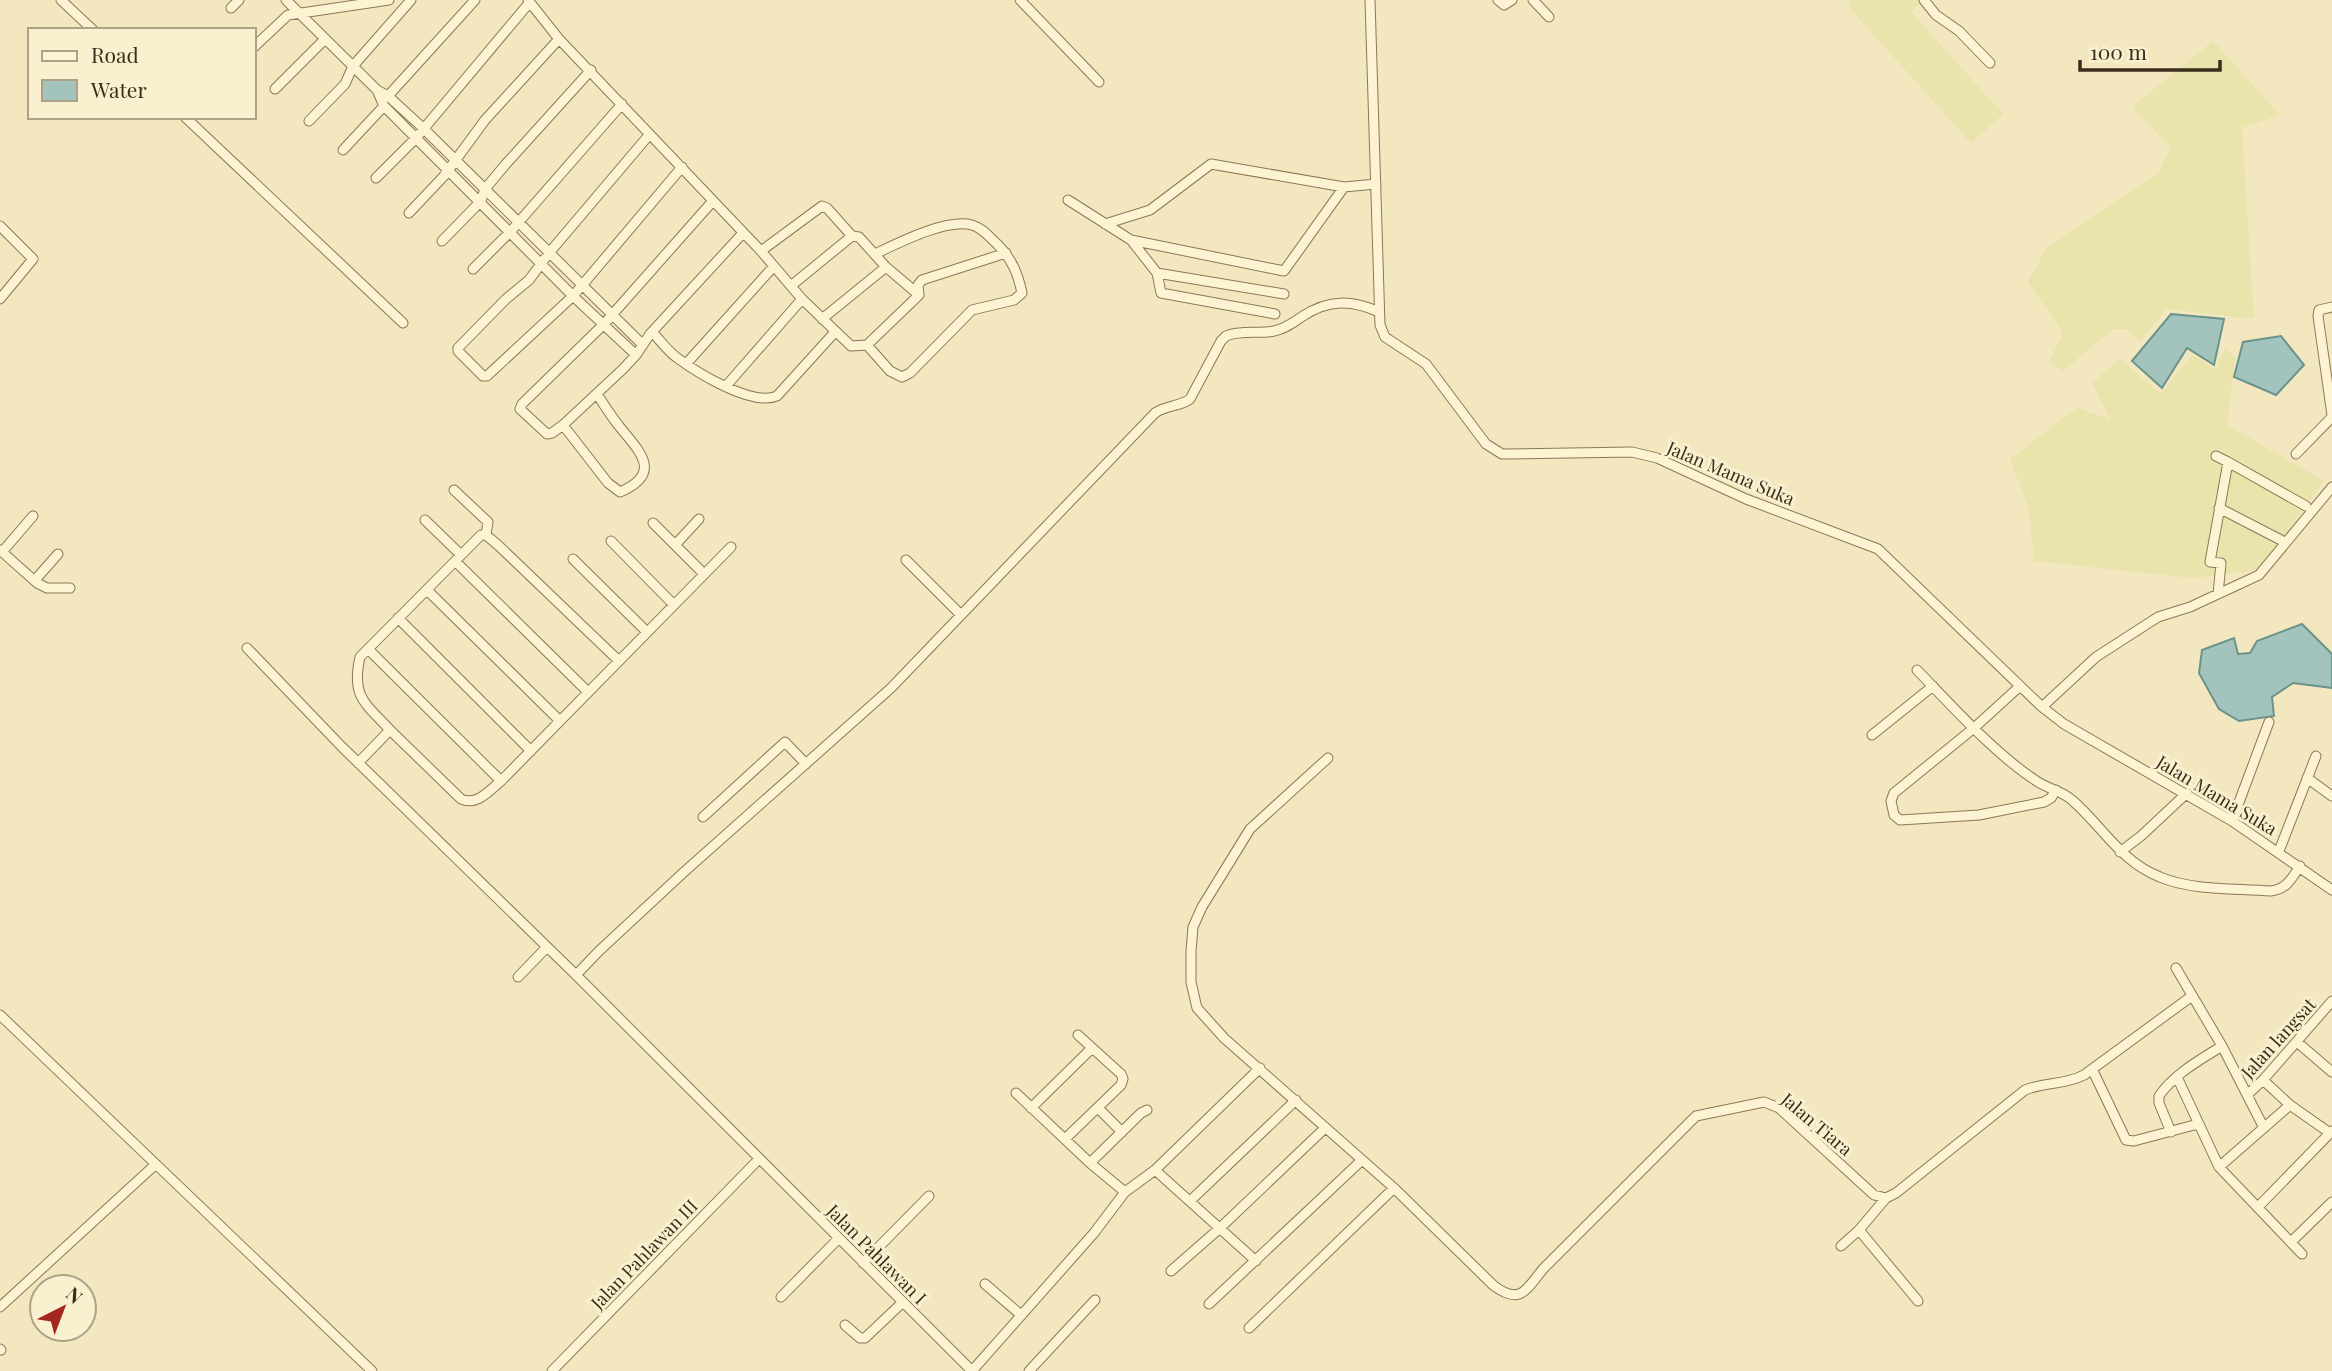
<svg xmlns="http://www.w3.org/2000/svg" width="2332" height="1371" font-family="'Playfair Display',serif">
<rect width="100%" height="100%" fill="#f2e7bf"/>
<path fill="#e9e3ac" d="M1852 0H1924L1911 12 2003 114 1971 143 1847 5Z
M2213 41 2280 115 2242 128 2254 319 2167 309 2140 341 2127 329H2113L2063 371 2049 362 2063 333 2028 282 2047 247 2159 172 2171 148 2132 107Z
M2225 348 2235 357 2227 425 2324 481 2259 570 2193 578 2034 561 2029 509 2010 459 2077 408 2111 420 2092 383 2120 359 2161 394 2192 355 2216 370Z"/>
<path fill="#a3c4bc" stroke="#69938b" stroke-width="2" d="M2171 314 2224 319 2214 365 2187 348 2162 388 2132 361Z
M2281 336 2304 365 2276 395 2234 377 2243 342Z
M2302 624 2332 654V688L2293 683 2272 697 2274 716 2239 721 2219 709 2199 673 2202 650 2234 638 2238 654 2250 653 2257 641Z"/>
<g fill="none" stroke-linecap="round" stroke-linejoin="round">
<defs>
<path id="street" d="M61 0 93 30
M286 0 377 90 388 96 423 128 643 345
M528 0 559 39 761 251 822 206 827 208 852 236 859 237 886 267 919 295 918 285 922 280 1006 253
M1020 0 1099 82
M1370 0 1380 325 1385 337 1426 364 1486 444 1502 454 1632 452 1657 458 1746 499 1878 549 2042 707 2064 724 2232 821 2332 890
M1498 0 1504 5 1512 0
M1533 0 1549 17
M1924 0 1936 15 1959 31 1990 63
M231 8 239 0
M254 47 288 15 389 0
M275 89 325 39
M377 90 384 106 573 296 636 355
M388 96 475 0
M185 117 403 323
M309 121 345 84 353 66 411 0
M649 135 549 253 529 280 506 299 458 348V351L483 376H487L573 296 682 167
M343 150 384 106
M376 178 416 138 530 2
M1068 200 1131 240 1284 271 1344 187 1376 184
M712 202 604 324 522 404 520 409 547 434 552 433 563 425 623 369 636 355 650 334 743 233
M409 213 444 176 485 120 559 39
M1105 224 1150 210 1211 164 1344 187
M0 226 33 259 0 299
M1131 240 1157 273 1284 294
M442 241 481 201 485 189 505 165 591 70
M761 251 802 299 851 346 867 345 919 295
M473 269 510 232 622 104
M1157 273 1161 293 1275 314
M792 285 852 236
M2332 307 2319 310 2318 316 2332 415
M822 319 886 267
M652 332C660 340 667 350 676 357 696 372 752 407 777 396L835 332
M867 345 890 371 902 377 910 373 972 310 1014 300 1022 293C1018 274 1012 259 998 245 990 238 983 228 972 225 947 218 898 243 875 254
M686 364 774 266
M726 386 802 299
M563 425 608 483 620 492C664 473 639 451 619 426 611 416 604 405 597 394
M2296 454 2332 417
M2216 456 2228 462
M454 490 488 522 486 535
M2219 508 2281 540
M425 520 461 555
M653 523 704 574
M611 541 674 605
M675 545 699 519
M0 550 37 583 47 588H70
M2 552 33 516
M573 559 647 632
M906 560 961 615
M455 561 588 692
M35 580 58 554
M427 590 560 721
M2218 594 2221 563 2210 562 2228 462 2306 506
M398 618 531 751
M247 648 342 747 576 975 972 1371
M368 649 501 781
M1917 670C1952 706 1994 753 2035 780 2047 789 2061 790 2072 800 2102 826 2121 862 2160 877 2193 891 2235 888 2271 891 2287 889 2292 878 2300 866
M2019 687 1974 728 1894 793 1891 801 1894 815 1900 820 1979 815 2044 802 2051 798 2056 790
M2042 707 2096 657 2158 617 2190 607 2259 575 2332 487
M390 730C365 703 351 697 360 657L481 535H486L499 546 619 661
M1872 735 1933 686
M1328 758 1250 829 1202 907 1193 927 1191 951V982L1197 1008 1224 1038 1394 1188 1493 1285C1520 1306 1526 1290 1543 1269L1696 1116 1764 1102 1779 1108 1874 1195 1886 1198 1896 1193 2025 1090C2045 1082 2065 1085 2084 1075L2192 996
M358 763 390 730 461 799C477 806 489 791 501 781L731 547
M2307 778 2332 796
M703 817 785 742 806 764
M2232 821 2269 722
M2279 851 2316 756
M2120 852 2141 836 2187 793
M2176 968 2222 1046 2264 1128
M576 975 599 951 684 872 891 688 1155 413C1166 405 1179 407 1190 399L1221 341 1226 336C1240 330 1259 334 1274 331 1285 329 1294 322 1303 316 1329 299 1352 300 1379 312
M518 977 547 947
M0 1015 372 1371
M2297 1042 2332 1072
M2092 1069 2126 1140 2134 1141 2198 1124
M2177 1077 2219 1167 2302 1254
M2263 1080 2290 1105 2330 1133
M1016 1093 1090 1163 1125 1192
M2247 1095 2263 1080 2332 1001
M1031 1108 1092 1048
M1098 1108 1122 1132
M2171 1132 2159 1103V1096C2174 1074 2200 1060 2222 1046
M1065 1139 1121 1085 1123 1079 1121 1074 1078 1035
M1090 1163 1141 1113 1147 1110
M2219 1167 2290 1105
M1155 1170 1256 1261
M1886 1198 1859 1230 1918 1301
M1190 1201 1296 1100
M2258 1207 2332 1131
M2291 1242 2332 1202
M1841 1246 1859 1230
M863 1263 929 1196
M1171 1271 1220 1228 1325 1128
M985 1284 1021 1315
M781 1297 839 1238
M1209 1304 1362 1160
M0 1307 156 1164
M845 1325 860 1338H865L903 1302
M1249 1328 1394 1188
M0 1349 1 1350
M552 1371 759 1159
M972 1371 1094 1233 1125 1192 1155 1170 1260 1068
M1029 1371 1095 1300"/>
</defs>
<use href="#street" stroke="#8d7755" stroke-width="11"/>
<use href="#street" stroke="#fcf3d3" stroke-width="9"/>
</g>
<g text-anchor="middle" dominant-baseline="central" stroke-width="6" stroke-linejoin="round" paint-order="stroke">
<g font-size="18" fill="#3b2d1b" stroke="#f9f0d0">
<text transform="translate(1731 473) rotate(23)">Jalan Mama Suka</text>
<text transform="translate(2217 795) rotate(31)">Jalan Mama Suka</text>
<text transform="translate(2278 1038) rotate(-48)">Jalan langsat</text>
<text transform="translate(1817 1124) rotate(40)">Jalan Tiara</text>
<text transform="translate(644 1254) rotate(-46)">Jalan Pahlawan III</text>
<text transform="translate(877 1254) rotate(45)">Jalan Pahlawan I</text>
</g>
</g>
<rect x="28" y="28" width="228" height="91" fill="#f9f0d0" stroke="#ada288" stroke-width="2"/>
<rect x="42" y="51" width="35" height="10" fill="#fcf3d3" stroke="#ada288" stroke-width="2"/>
<text x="91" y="63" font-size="21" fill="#3b2d1b">Road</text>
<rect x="42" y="80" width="35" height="21" fill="#a3c4bc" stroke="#ada288" stroke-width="2"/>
<text x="91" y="98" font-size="21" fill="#3b2d1b">Water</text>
<g transform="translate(63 1308) rotate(42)"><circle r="33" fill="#f9f0d0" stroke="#ada288" stroke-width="2"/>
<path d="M0-5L12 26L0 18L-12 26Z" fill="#a3271f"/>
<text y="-10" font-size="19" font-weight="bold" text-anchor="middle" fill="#3b2d1b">N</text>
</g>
<path d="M2080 60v10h140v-10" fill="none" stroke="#3b2d1b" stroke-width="3.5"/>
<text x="2090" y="60" font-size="21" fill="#3b2d1b" stroke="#f9f0d0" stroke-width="5" paint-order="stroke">100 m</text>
</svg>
